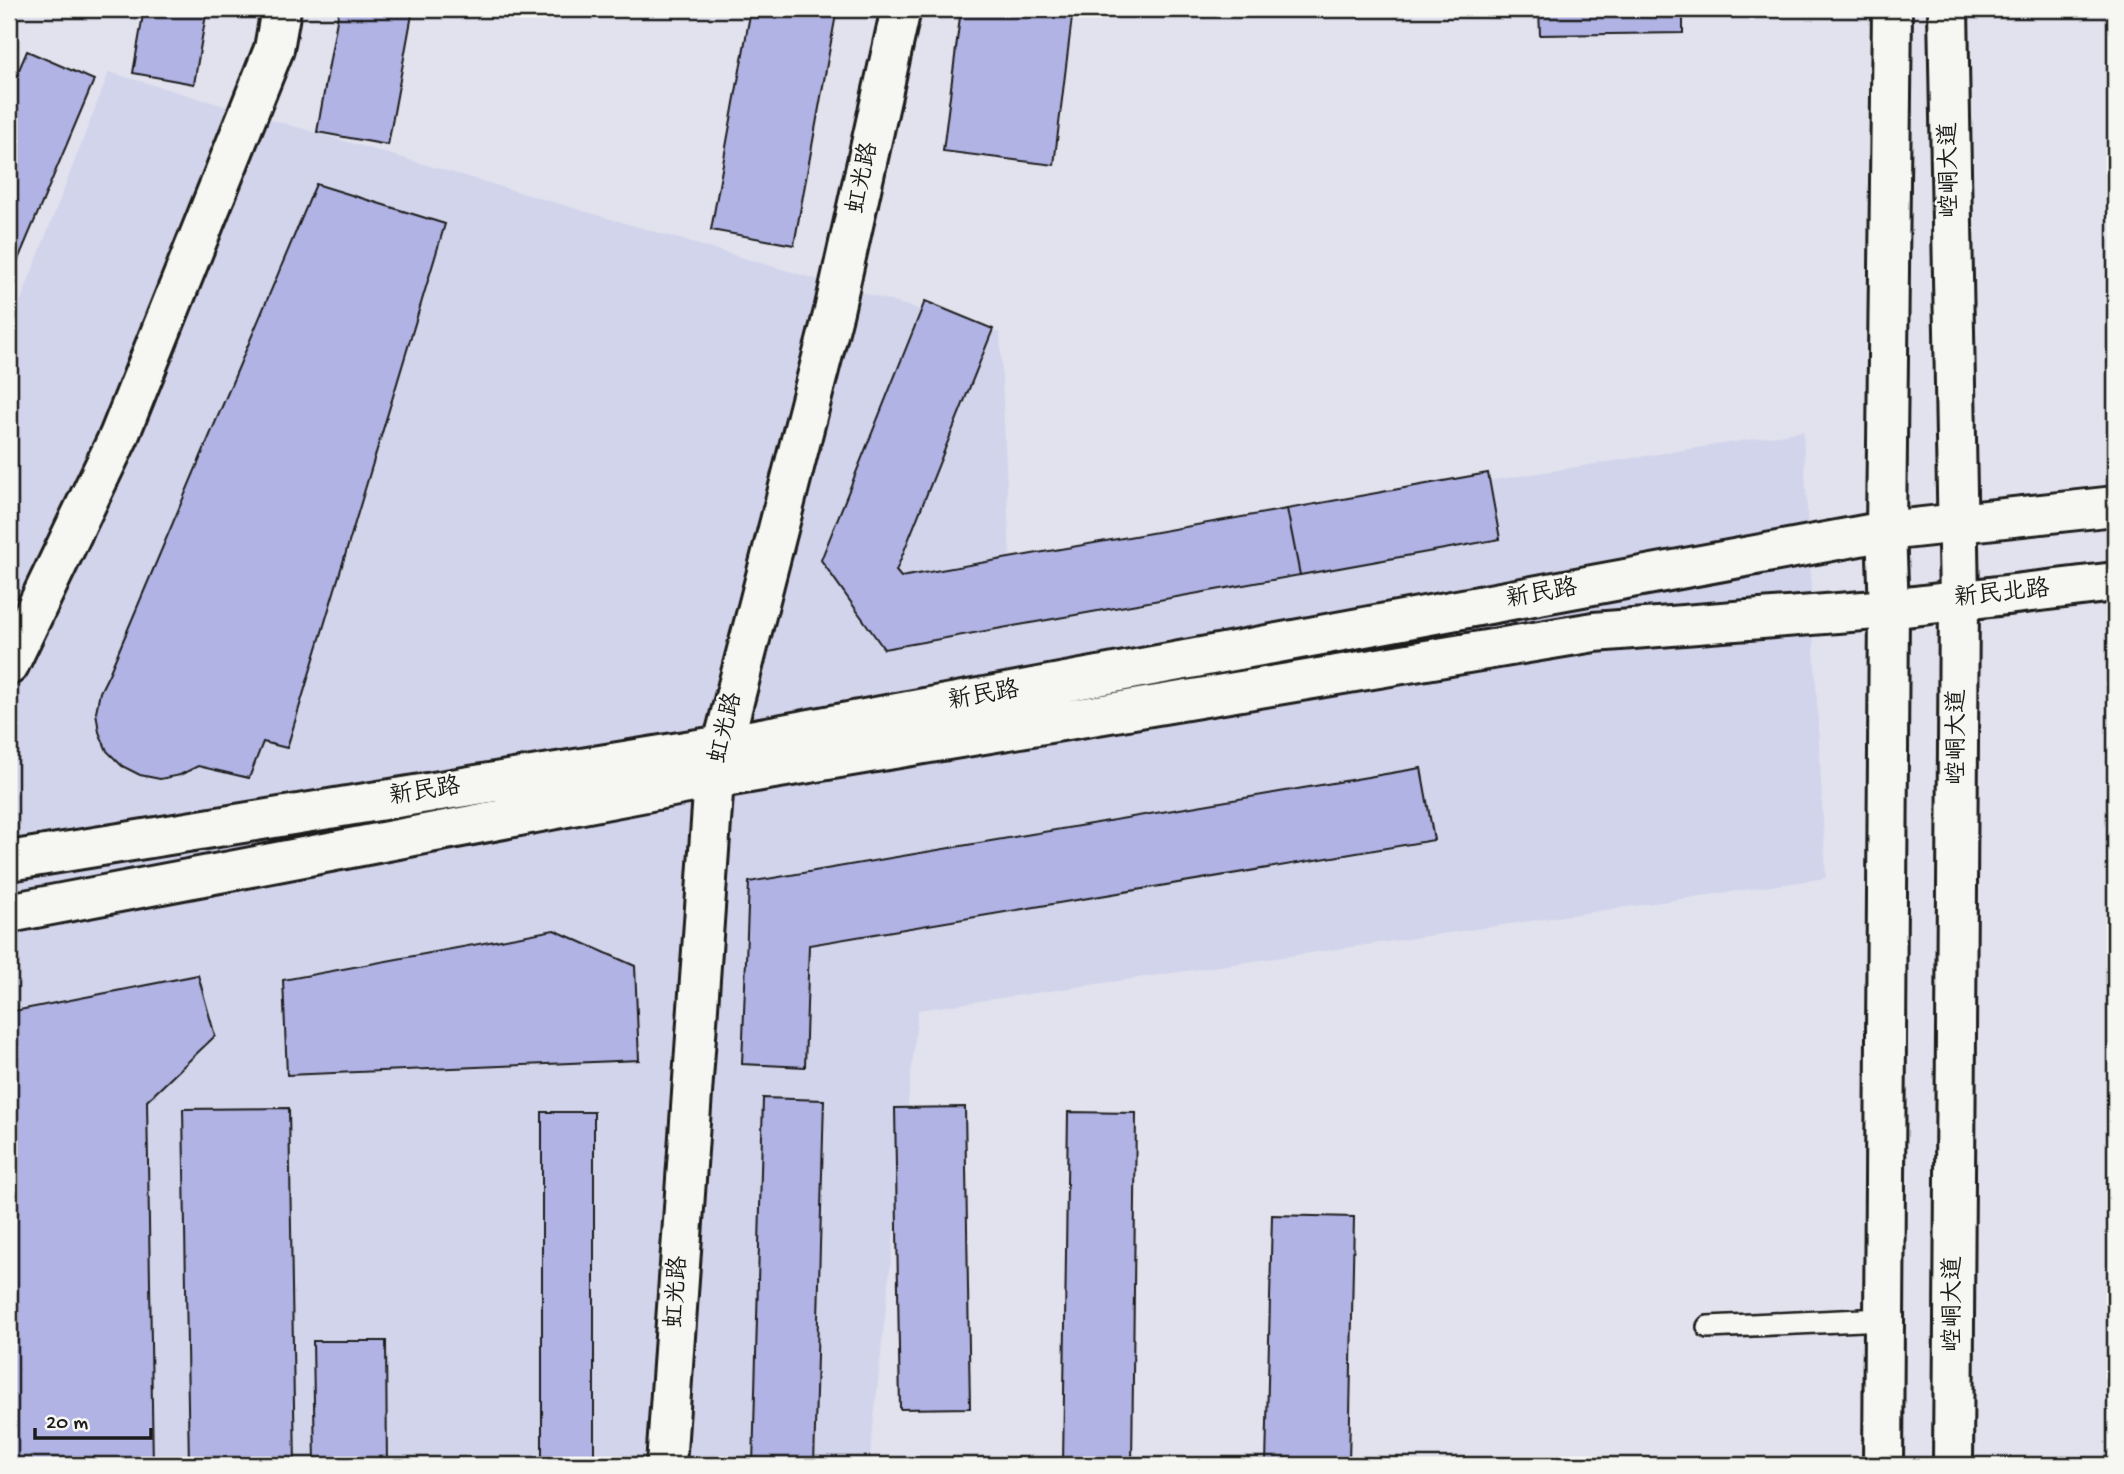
<svg xmlns="http://www.w3.org/2000/svg" width="2124" height="1474" font-family="'Gochi Hand','LXGW WenKai TC',sans-serif">
<rect width="100%" height="100%" fill="#e1e2ee"/>
<filter id="ink" filterUnits="userSpaceOnUse"><feTurbulence type="fractalNoise" baseFrequency=".0143" numOctaves="2"/><feDisplacementMap in="SourceGraphic" scale="14" xChannelSelector="R" yChannelSelector="G"/><feConvolveMatrix kernelMatrix="1 2 1 2 8 2 1 2 1" color-interpolation-filters="sRGB"/></filter>
<g filter="url(#ink)">
<path fill="#d2d4eb" d="M109 72 1000 333 1010 557 1803 431 1826 878 918 1010 869 1465H9V331Z"/>
<path fill="#b0b3e4" stroke="#1c1c1c" stroke-width="2" d="M144 9H207L194 84 133 73Z
M339 9H413L388 145 317 132Z
M751 9H837L794 245 711 230Z
M961 9H1073L1054 165 943 151Z
M1539 9H1683V33L1540 35Z
M27 51 94 80 9 281V93Z
M316 184 445 224 287 748 263 742 249 778 198 766 180 775 160 779 140 775 122 766 107 751 99 732 96 712 100 692 109 674Z
M925 301 993 329 896 571 901 577 1287 509 1300 575 884 649 821 560Z
M1488 473 1500 539 1300 575 1287 509Z
M1421 768 1434 840 809 945 805 1067 742 1064 749 882Z
M554 930 635 966 639 1060 287 1075 283 980Z
M198 975 215 1036 147 1101 153 1465H9V1012Z
M763 1098 824 1100 814 1465H753Z
M965 1107 970 1408 900 1409 895 1108Z
M289 1108 295 1465H189L183 1109Z
M542 1112H594V1465H542Z
M1068 1112 1136 1113 1132 1465H1063Z
M1272 1215 1354 1217 1349 1465H1266Z
M313 1341H386L387 1465H315Z"/>
<g fill="none" stroke-linecap="round" stroke-linejoin="round">
<defs>
<path id="service" d="M1708 1327 1884 1319"/>
<path id="minor" d="M9 665 119 436 274 49 281 9
M666 1465 714 779 834 311 901 9"/>
<path id="tertiary" d="M9 861 723 745 1886 531 2115 506
M9 913 714 779 1594 632 1889 609 2115 582"/>
<path id="primary" d="M1948 9 1959 599 1953 1465
M1883 1465 1889 609 1886 531 1892 9"/>
</defs>
<use href="#service" stroke="#1c1c1c" stroke-width="26"/>
<use href="#minor" stroke="#1c1c1c" stroke-width="44"/>
<use href="#tertiary" stroke="#1c1c1c" stroke-width="44"/>
<use href="#primary" stroke="#1c1c1c" stroke-width="44"/>
<use href="#service" stroke="#f6f6f2" stroke-width="21"/>
<use href="#minor" stroke="#f6f6f2" stroke-width="38"/>
<use href="#tertiary" stroke="#f6f6f2" stroke-width="38"/>
<use href="#primary" stroke="#f6f6f2" stroke-width="38"/>
</g>
</g>
<g text-anchor="middle" dominant-baseline="central" stroke-width="5" stroke-linejoin="round" paint-order="stroke">
<g font-size="24" fill="#1c1c1c" stroke="#f6f6f2">
<text transform="translate(1951 170) rotate(-91)">崆峒大道</text>
<text transform="translate(864 178) rotate(-78)">虹光路</text>
<text transform="translate(1542 595) rotate(-10)">新民路</text>
<text transform="translate(2002 595) rotate(-6)">新民北路</text>
<text transform="translate(984 697) rotate(-10)">新民路</text>
<text transform="translate(727 728) rotate(-76)">虹光路</text>
<text transform="translate(1958 737) rotate(-90)">崆峒大道</text>
<text transform="translate(425 793) rotate(-9)">新民路</text>
<text transform="translate(678 1292) rotate(-86)">虹光路</text>
<text transform="translate(1954 1304) rotate(-90)">崆峒大道</text>
</g>
</g>
<rect width="2124" height="1474" fill="none" stroke="#f6f6f2" stroke-width="35"/>
<rect x="18" y="18" width="2089" height="1439" fill="none" stroke="#1c1c1c" stroke-width="2.5" filter="url(#ink)"/>
<path d="M35 1428v10h116v-10" fill="none" stroke="#1c1c1c" stroke-width="3.5"/>
<text x="46" y="1428" font-size="21" fill="#1c1c1c" stroke="#f6f6f2" stroke-width="5" paint-order="stroke">20 m</text>
</svg>
